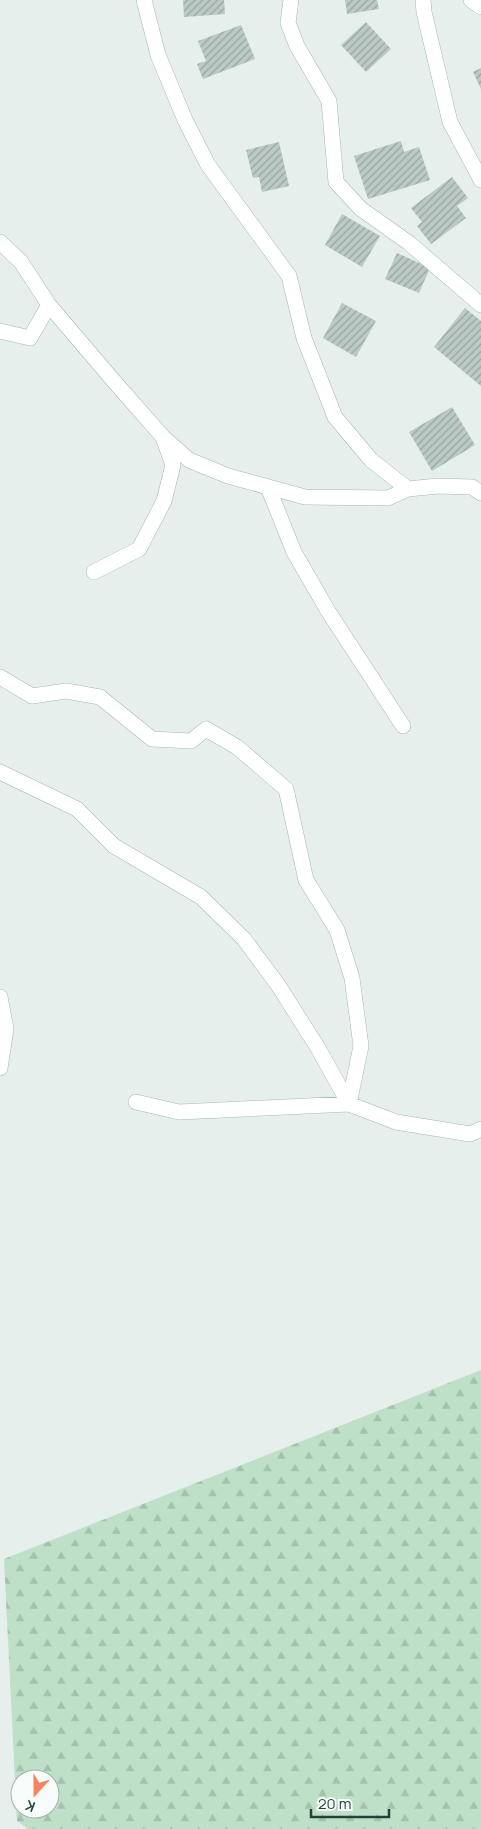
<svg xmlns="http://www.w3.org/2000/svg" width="481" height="1829" font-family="Manrope,sans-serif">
<defs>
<pattern id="forest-firs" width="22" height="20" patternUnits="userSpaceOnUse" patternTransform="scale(1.25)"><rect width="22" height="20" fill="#bfe0c8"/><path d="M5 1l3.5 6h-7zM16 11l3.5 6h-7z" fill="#a4c1ad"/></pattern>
<pattern id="building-hatch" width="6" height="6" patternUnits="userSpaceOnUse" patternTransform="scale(1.25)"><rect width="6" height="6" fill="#bbcac4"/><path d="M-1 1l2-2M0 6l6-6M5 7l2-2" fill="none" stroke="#98a6a0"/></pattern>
</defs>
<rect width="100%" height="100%" fill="#e6efeb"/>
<path fill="url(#forest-firs)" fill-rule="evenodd" d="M481 1370V1829H28L17 1821 4 1559ZM20 1779H50V1809H20Z"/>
<path fill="url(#building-hatch)" d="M183 0H224L225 14 184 17Z
M345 0H377L379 9 347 14Z
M366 22 391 49 366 72 341 45Z
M241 25 255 59 203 79 197 64 206 61 198 41Z
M481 68V89L473 72Z
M401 141 404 152 419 147 430 180 368 199 354 156Z
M279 142 289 186 262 192 259 177 253 178 246 150Z
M452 177 468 198 457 206 466 218 431 244 417 226 422 222 411 208Z
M342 214 380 236 362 267 325 245Z
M397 253 430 268 419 293 385 279Z
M342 303 376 321 356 357 323 338Z
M465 308 481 321V386L434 347Z
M452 407 475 445 432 471 409 432Z"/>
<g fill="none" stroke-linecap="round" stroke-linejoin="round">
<defs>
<path id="minor" d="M144 0 158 55 185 120 208 165 289 276 304 338 335 417 371 460 408 489
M291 0 288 23 297 46 329 101 336 182 361 209 409 243 481 305
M423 0 424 12 450 122 481 180
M471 0 481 7
M0 242 21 262 49 305 112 379 163 437 189 460 228 476 305 497 388 498 408 489 438 486 472 487 481 493
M0 331 30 338 49 305
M268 487 294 552 328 611 403 726
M94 572 139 549 164 501 173 465 164 440
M0 677 32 696 66 691 100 697 152 739 191 741 206 729 237 747 286 789 306 880 337 930 352 978 361 1046 349 1104 179 1112 136 1102
M0 772 77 809 114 846 201 897 244 939 278 985 318 1048 349 1104 396 1122 470 1134 481 1129"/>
<path id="tertiary" d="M0 997 6 1029 0 1068"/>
</defs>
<use href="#minor" stroke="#a8b8b2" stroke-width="16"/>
<use href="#tertiary" stroke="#a8b8b2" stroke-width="16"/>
<use href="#minor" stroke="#fff" stroke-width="15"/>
<use href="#tertiary" stroke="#fff" stroke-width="15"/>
</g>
<g transform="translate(35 1794) rotate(201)"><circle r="24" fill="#f7fbf9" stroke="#a3b1ad"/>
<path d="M0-4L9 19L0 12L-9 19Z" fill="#f4845f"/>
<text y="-8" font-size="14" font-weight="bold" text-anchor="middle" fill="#24423a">K</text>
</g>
<path d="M311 1809v8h78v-8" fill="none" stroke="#24423a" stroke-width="2.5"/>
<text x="318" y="1809" font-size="15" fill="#24423a" stroke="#f7fbf9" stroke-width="4" paint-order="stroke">20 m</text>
</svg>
